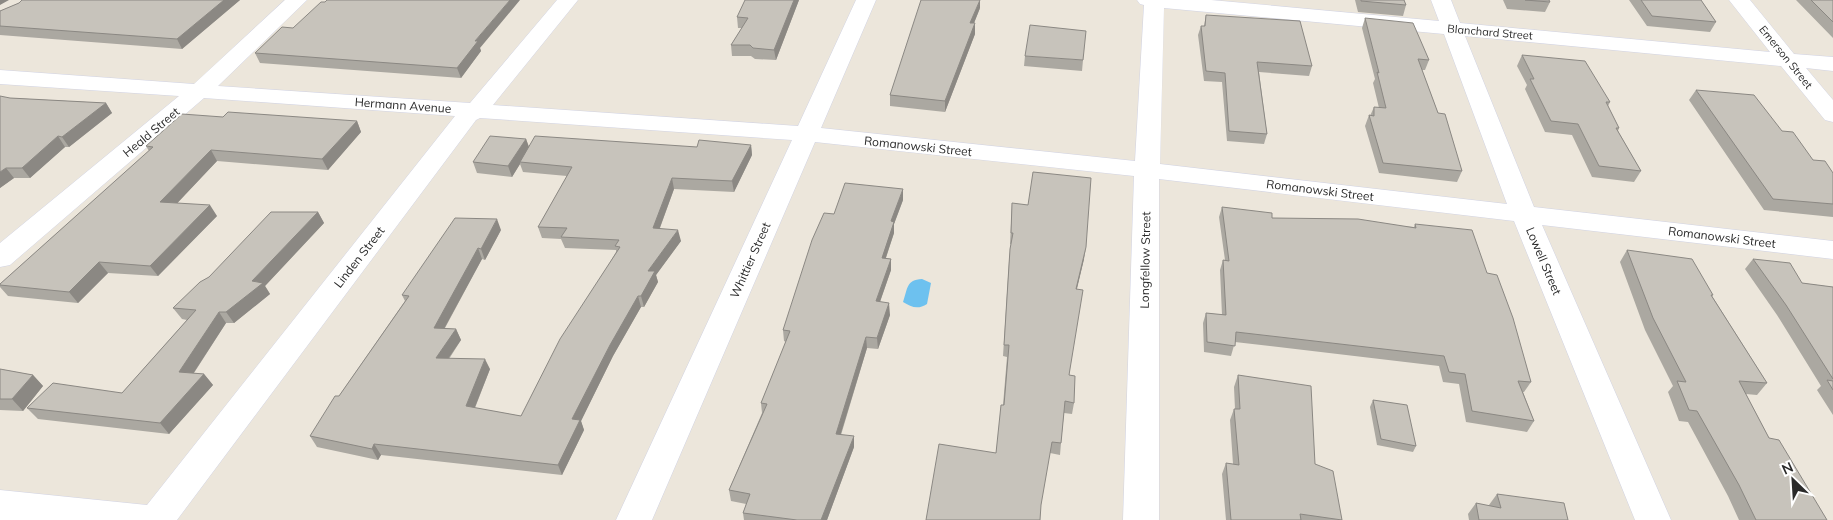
<svg xmlns="http://www.w3.org/2000/svg" width="1833" height="520" font-family="Mulish,sans-serif">
<rect width="100%" height="100%" fill="#ece6db"/>
<path fill="#6dc1ef" d="M922 279 931 283 927 304C918 310 911 307 903 302 908 288 906 280 922 279Z"/>
<g fill="none" stroke-linecap="round" stroke-linejoin="round">
<defs>
<path id="minor" d="M285 0H307L218 86 470 103 557 0H578L493 105 798 126 856 0H876L821 128 1135 161 1144 5 1140 4 1137 0H1211L1439 21 1431 0H1451L1460 23 1770 52 1729 0H1750L1794 54 1833 57V71L1806 68 1833 100V122L1825 120 1781 66 1465 36 1534 207 1833 241V259L1542 225 1671 520H1635L1514 221 1159 179V520H1123L1134 176 815 142 652 520H616L792 140 480 118 476 120 177 520H0V490L147 505 455 116 204 98 10 265 0 267V243L179 96 0 84V70L194 84ZM1164 8 1444 34 1507 204 1160 164Z"/>
</defs>
<use href="#minor" stroke="#d1d3e3" stroke-width="1"/>
<use href="#minor" fill="#fff" fill-rule="evenodd"/>
</g>
<path fill="#aba8a1" d="M22 0H240L182 49 0 35V11L19 3Z
M799 0 776 60 755 59 751 56H732L731 45 742 28H738L737 17Z
M1355 0H1404L1406 5 1403 16 1358 12Z
M1503 0H1549L1550 2 1545 12 1507 9Z
M1629 0H1701L1716 22 1710 32 1647 26Z
M1796 0H1833V38Z
M980 8 974 23 975 34 945 112 890 106V95Z
M1206 15 1312 66 1309 76 1259 72 1267 134 1264 144 1227 141 1222 82 1204 81 1198 35 1201 26H1204Z
M1365 18 1429 60 1425 70H1422L1438 113 1462 171 1457 182 1379 173 1365 126 1369 115 1370 116 1374 107 1379 108 1373 83 1375 79 1362 28Z
M293 28 480 48 481 51 461 78 260 63 255 53Z
M1522 55 1610 102 1608 106 1619 128 1618 131 1641 171 1634 182 1592 177 1572 135 1545 132 1525 89 1527 85 1517 66Z
M1025 56 1083 60 1082 71 1024 66Z
M1696 90 1782 131 1813 160 1833 173V217L1764 210 1689 100Z
M10 98 106 103 112 113 69 147H65L30 178H14L0 188Z
M223 117 357 121 361 132 328 170 217 161 177 203 217 216 158 276 108 273 78 303 8 296 0 287V284L149 151 146 146Z
M526 139 529 147H697L751 145 752 155 734 192 674 189 660 228 681 241 656 275 658 282 644 307H641L613 356 581 421 584 430 562 475 381 455 378 460 317 447 310 436 339 396 405 301 402 295 501 230 485 260 482 259 445 328 456 329 461 340 449 359 490 369 475 408 521 416 616 252V250L565 248 561 239 542 238 538 227 567 176 523 172 520 164 512 177 477 173 473 162Z
M903 200 894 224V233L886 258 891 259V270L880 302 890 315 878 349 867 348 841 435 854 447 827 520H744L743 513 746 504 731 501 729 490 762 413 761 403 786 342 784 341 783 330 834 214Z
M1012 203 1084 259 1077 289 1069 375 1074 403 1072 414 1064 413 1061 443 1060 455 1050 453H996L1003 405 1007 357 1003 356 1009 261 1011 244H1010Z
M1222 207 1272 218 1414 227 1415 224 1487 273 1531 382 1524 392H1523L1534 421 1527 432 1466 422 1459 384 1443 382 1439 366 1235 342 1231 356 1204 352 1203 323 1206 313 1222 315 1220 270 1223 260H1225L1219 217Z
M318 212 324 223 265 286 270 294 234 323H226L194 373 204 374 213 385 169 434 38 419 27 408 122 393 187 320 182 319 173 308 209 277Z
M1627 250 1713 295 1712 296 1767 383 1757 395 1746 394 1769 438 1827 520H1739L1728 496 1688 422 1679 421 1668 392 1673 386 1645 330 1620 262Z
M1753 259 1802 283 1833 287V415L1817 390 1821 386 1777 315 1745 269Z
M0 369 33 375 43 386 23 411 0 410Z
M1238 375 1315 464 1342 520H1226L1222 474 1226 463 1233 464 1230 420 1234 409H1235L1234 387Z
M1373 400 1416 446 1413 452 1377 445 1370 407Z
M1497 494 1568 520H1469L1468 514 1476 503 1489 506V505Z"/>
<path fill="#8b8883" d="M0 0H9L0 5Z
M224 0H240L182 49 177 39Z
M510 0H520L480 48 481 51 461 78 457 68 475 41Z
M794 0H799L776 60 774 50Z
M980 0V8L970 33V23Z
M975 23V34L945 112V101Z
M106 103 112 113 69 147 62 137Z
M357 121 361 132 328 170 322 159Z
M58 136 65 147 30 178 22 168Z
M526 139 530 150 520 162V164L512 177 508 166Z
M751 145 752 155 734 192 732 181Z
M211 150 217 161 168 213 160 202Z
M6 168 14 178 0 188V172Z
M672 178 674 189 656 238 653 228Z
M903 189V200L894 224V233L882 269V258L891 221Z
M210 205 217 216 158 276 150 266Z
M318 212 324 223 265 286 270 294 234 323 226 312 252 281Z
M497 219 501 230 485 260 481 249Z
M678 230 681 241 656 275 658 282 644 307 641 296 648 271Z
M1086 247 1084 259 1074 300 1076 289Z
M478 248 482 259 439 338 434 328Z
M891 259V270L876 313V301Z
M99 262 108 273 78 303 69 292Z
M638 296 641 307 613 356 581 421 584 430 562 475 558 465 572 419 610 345Z
M889 303 890 315 878 349 877 338Z
M219 312 226 323 187 383 179 372Z
M456 329 461 340 441 369 436 358Z
M866 337 867 348 837 446 836 434Z
M485 359 490 369 471 417 466 406Z
M204 374 213 385 169 434 160 423Z
M33 375 43 386 23 411 12 399Z
M854 436V447L827 520H821Z
M374 444 381 455 378 460 372 449Z"/>
<path fill="#c7c3bb" stroke="#8b8883" d="M22 0H224L177 39 0 26V11L19 3Z
M327 0H510L475 41H478L457 68 255 53 282 27 293 28 321 2H325Z
M745 0H794L774 50 753 48 750 45H731L748 18 737 17Z
M921 0H980L970 23H975L945 101 890 95Z
M1361 0H1404L1406 5 1361 1Z
M1525 0H1549L1550 2Z
M1641 0H1701L1716 22 1652 16Z
M1811 0H1833V22Z
M1206 15 1300 21 1312 66 1257 62 1267 134 1229 131 1225 73 1206 71 1201 26H1205Z
M1365 18 1413 23 1429 60 1418 59 1438 113 1445 114 1462 171 1383 163 1369 115 1374 116V107L1386 108 1377 72 1379 73Z
M1030 25 1086 31 1083 60 1025 56Z
M1522 55 1585 61 1610 102H1606L1619 128H1616L1641 171 1599 166 1578 124 1551 121 1530 79H1534Z
M1696 90 1754 95 1782 131 1793 132 1813 160 1825 161 1833 173V204L1773 199Z
M0 96 10 98 106 103 62 137 58 136 22 168H6L0 172Z
M228 112 357 121 322 159 211 150 160 202 210 205 150 266 99 262 69 292 0 285V284L153 147 146 146 182 114 223 117Z
M490 136 526 139 508 166 473 162Z
M535 136 697 147 699 140 751 145 732 181 672 178 653 228 678 230 648 271H655L641 296H638L610 345 572 419 580 420 558 465 374 444 372 449 310 436 335 396H339L409 296 402 295 455 218 497 219 481 249 478 248 434 328 456 329 436 358 485 359 466 406 521 416 560 339 620 247 615 246 619 240 561 237 567 228 538 227 572 167 520 162Z
M1033 172 1091 178 1086 247 1076 289 1083 290 1069 375 1075 376 1074 403 1065 401 1061 443 1052 442 1041 505 1040 520H926L939 444 996 453 1001 405H1004L1009 345H1004L1010 249 1013 233H1011L1012 203 1028 205Z
M845 183 903 189 891 221 894 222 882 258 891 259 876 301 889 303 877 338 866 337 836 434 854 436 821 520H797L743 513 750 494 729 490 767 404 761 403 790 331 783 330 812 240 824 213 834 214Z
M1222 207 1272 213V218L1358 219 1416 228 1415 224 1472 230 1487 273 1497 275 1513 318 1531 382 1518 381 1534 421 1472 411 1465 374 1449 372 1444 356 1236 332 1235 346 1207 342 1206 313 1226 315 1223 260 1229 261Z
M271 212H318L252 281 263 283 226 312H219L179 372 204 374 160 423 27 408 53 383 122 393 196 310 173 308 200 282 209 277Z
M1627 250 1692 259 1713 295H1711L1767 383 1739 381 1769 438 1779 440 1827 520H1756L1739 485 1697 411 1689 410 1677 381 1686 382 1653 318Z
M1753 259 1790 263 1802 283 1833 287V379L1786 305Z
M0 369 33 375 12 399H0Z
M1238 375 1311 386 1315 464 1333 471 1342 520 1300 514 1301 520H1231L1226 463 1239 465 1234 409H1240Z
M1827 380 1833 381V390Z
M1373 400 1407 405 1416 446 1381 439Z
M1497 494 1564 503 1568 520H1479L1476 503 1501 508Z"/>
<g text-anchor="middle" dominant-baseline="central" stroke-width="4" stroke-linejoin="round" paint-order="stroke">
<g font-size="11" fill="#2a2a2a" stroke="#fff">
<text transform="translate(1490 32) rotate(5)">Blanchard Street</text>
<text transform="translate(1786 57) rotate(51)">Emerson Street</text>
</g>
<g font-size="12" fill="#2a2a2a" stroke="#fff">
<text transform="translate(403 105) rotate(4)">Hermann Avenue</text>
<text transform="translate(151 132) rotate(-40)">Heald Street</text>
<text transform="translate(918 146) rotate(6)">Romanowski Street</text>
<text transform="translate(1320 190) rotate(7)">Romanowski Street</text>
<text transform="translate(1722 237) rotate(7)">Romanowski Street</text>
<text transform="translate(359 257) rotate(-52)">Linden Street</text>
<text transform="translate(750 260) rotate(-66)">Whittier Street</text>
<text transform="translate(1145 260) rotate(-89)">Longfellow Street</text>
<text transform="translate(1544 261) rotate(67)">Lowell Street</text>
</g>
</g>
<g transform="translate(1793 480) rotate(335)" stroke="#ffffff" stroke-width="4" paint-order="stroke">
<path d="M0-4L9 19L0 12L-9 19Z" fill="#2a2a2a"/>
<text y="-8" font-size="14" font-weight="bold" text-anchor="middle" fill="#2a2a2a">N</text>
</g>
</svg>
